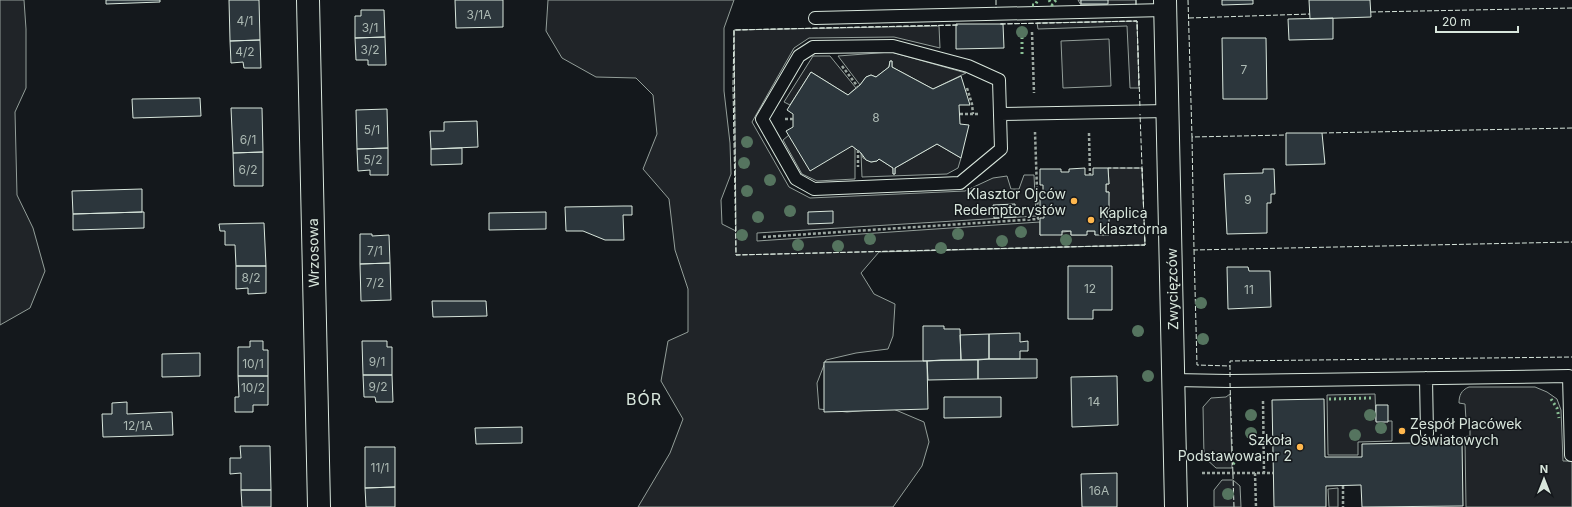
<svg xmlns="http://www.w3.org/2000/svg" width="1572" height="507" font-family="Inter,sans-serif">
<rect width="100%" height="100%" fill="#14181c"/>
<path fill="#202428" stroke="#939e99" d="M0 0H24L26 29V88L15 112 17 195 33 228 45 271 30 308 0 325Z
M548 0H734L724 28V91L730 143 731 174 721 200 722 224 736 231 734 30 939 26 940 48 894 37 809 38 794 48 752 122 789 187 810 198 965 191 993 178 1007 176 1011 189H1019L1024 175H1034L1036 216 757 233V241L1040 222V235L1071 231V235H1086L1087 231H1095V235L1107 217 1109 192H1106V184H1109L1108 168H1142L1145 245 879 252 861 273 874 294 895 304 893 336 888 349 856 353 826 360 817 383 819 409 847 412 891 408 924 422 929 442 922 466 893 507H638L670 453 683 419 661 381 668 341 688 332V289L675 250 669 199 643 169 657 134 653 95 636 78 596 77 562 58 546 31Z
M1078 0H1081V4H1107L1108 0H1136V6L1082 7Z
M1137 21 1139 88H1130L1127 26 1038 29 1037 23Z
M1109 39 1111 86 1063 88 1061 41Z
M891 52 966 73 933 89 892 67V61H890L889 67 876 77 871 75 866 77 860 85 838 56Z
M813 56H830L856 88 848 95 811 72 790 105 784 102Z
M789 135 852 146 855 148V179L817 181 802 174 783 140Z
M937 144 961 158 958 168 947 174 862 177 861 153 863 158 871 162 877 161 879 159 893 168V174H895V168Z
M1469 387H1535L1547 392 1557 399 1561 410 1563 461H1572V507H1466L1465 440H1462V437L1470 436V420H1466L1465 404 1459 403C1459 396 1461 390 1469 387Z
M1230 394 1232 468H1216L1204 457 1203 407 1211 398 1226 397Z
M1375 394 1376 421H1392V441L1358 442V455H1328L1327 395Z
M1222 480H1233L1240 486 1241 507H1214V490Z
M1338 488V507H1329L1328 489Z"/>
<path fill="#2c363c" stroke="#d8e6dc" d="M106 0H160V2L106 4Z
M229 0H259L260 40 230 41Z
M455 0H503V27L456 28Z
M1081 0H1108V4H1081Z
M1222 0H1253V4L1222 5Z
M1309 0H1370L1371 17 1310 19Z
M361 10H384L385 37 355 38V16H361Z
M1333 18V39L1289 40 1288 19Z
M956 24H1003L1004 48 956 49Z
M385 37 386 65H368V60H356L355 38Z
M1222 38H1266L1267 99H1223Z
M260 40 261 68H244L243 62 231 63 230 41Z
M890 61H892V67L933 89 961 76 970 105H959L960 124 969 125 961 158 937 144 895 168V174H893V168L879 159 877 161 871 162 866 160 861 153 852 146 810 171 786 131 793 127V114L787 110 811 72 848 95 860 85 866 77 871 75 876 77 889 67Z
M200 98 201 116 133 118 132 99Z
M231 108H262L263 152 233 153Z
M387 109 388 148 357 149 356 110Z
M477 121 478 147 431 149 430 131H444V122Z
M1286 133H1322L1325 164 1286 165Z
M388 148V175H370V170L358 171 357 149Z
M462 148V164L431 165V149Z
M263 152V186H234L233 153Z
M1085 168V175H1093V168H1108L1109 184H1106V192H1109V209H1107V217H1109V235H1095V231H1087V235H1071V231H1062V235H1040V218H1044V210H1040V193H1043V185H1040V169H1061V172H1069V169Z
M1263 169H1274L1275 194H1271V203H1267V233L1227 234 1224 174 1263 173Z
M142 189V212L73 214 72 191Z
M1015 204 1016 217 994 218 993 205Z
M623 206H632V215H623L624 240H605L583 231H566L565 207Z
M833 211V223L808 224V212Z
M142 212H144V228L73 230V214Z
M546 212V229L489 230V213Z
M264 223 266 266H236L235 245H225V231H220L219 224Z
M360 234H372V236L389 235 390 263 360 264Z
M390 263 391 300 361 301 360 264Z
M236 266H266V293L248 294V288L236 289Z
M1068 266H1112V310H1093V319H1068Z
M1227 267H1248L1249 271H1270L1271 307 1228 309Z
M432 301H486L487 316 433 317Z
M923 326H944V329H960L961 360 923 361Z
M1020 333V342L1028 341V351H1020V359H989V334Z
M989 334V359L961 360 960 335Z
M250 341H263V350H268V376H238V347H250Z
M362 341H387V347H392V375H363Z
M200 353V376L162 377V354Z
M989 359H1037V378L978 379V360Z
M941 360H978V379L928 380 927 361Z
M923 361H927L928 409 824 412V362Z
M363 375H392L393 402H376L375 397H364Z
M238 376H268V405H253V412H235V397H239Z
M1117 376 1118 425 1072 427 1071 377Z
M944 397H1001V417L944 418Z
M1324 399 1325 457H1362V444L1462 442 1463 506 1362 507 1361 485 1326 486V507H1274L1272 400Z
M127 402V414L172 412 173 435 103 437 102 414H112V403Z
M1376 405H1388V422H1376Z
M522 427V443L476 444 475 428Z
M240 446H270L271 490H241V473L230 474V458H241Z
M365 447H395V487L365 488Z
M1117 473V507H1082L1081 474Z
M395 487V507H366L365 488Z
M241 490H271V507H242Z"/>
<g fill="none" stroke-linecap="round" stroke-linejoin="round">
<defs>
<path id="service" d="M815 18 1165 10
M893 46 968 66 999 80 1001 149 960 183 814 189 796 179 762 119 799 56 813 47Z
M1001 114 1168 111
M1426 378 1427 434
M1173 380 1230 381 1569 376 1571 455"/>
<path id="minor" d="M308 0 319 507
M1165 0 1176 507"/>
</defs>
<use href="#service" stroke="#d8e6dc" stroke-width="14"/>
<use href="#minor" stroke="#d8e6dc" stroke-width="24"/>
<path stroke="#9da8a2" stroke-width="2.5" stroke-dasharray="3 2" stroke-linecap="butt" d="M1032 32 1034 93
M842 66 858 87
M967 88 972 104 973 114
M960 114H979
M785 119H793
M1089 133 1090 175
M858 150V167
M763 237 1038 219 1035 132
M1263 401 1264 473
M1202 473H1273
M1255 473 1256 507
M1343 486V507"/>
<use href="#service" stroke="#14181c" stroke-width="12"/>
<use href="#minor" stroke="#14181c" stroke-width="22"/>
<path stroke="#8ac095" stroke-width="3" stroke-dasharray="2 3" stroke-linecap="butt" d="M1049 0 1052 5 1056 0
M1032 5H1035L1038 0
M1022 27V57
M1329 399 1371 398
M1551 399 1557 408 1559 418
M1233 464 1239 459"/>
<path stroke="#d8e6dc" stroke-width="1" stroke-dasharray="5 2" stroke-linecap="butt" d="M996 0V8
M1136 0V7
M1188 0 1192 137 1286 135
M1371 12 1572 8
M1189 18 1310 14
M1000 24 1137 21 1140 108
M1001 24 1137 21 1139 88
M957 25 734 30 733 86 736 255 1145 245 1140 114
M958 25 734 30 736 255 1145 245 1142 168H1108
M1322 133 1572 128
M1192 137 1194 250 1572 242
M1194 250 1197 365 1230 366
M1230 377V361L1572 357
M1230 383 1234 507"/>
</g>
<g fill="#55745f">
<circle cx="1022" cy="32" r="6"/>
<circle cx="747" cy="142" r="6"/>
<circle cx="744" cy="163" r="6"/>
<circle cx="770" cy="180" r="6"/>
<circle cx="747" cy="191" r="6"/>
<circle cx="790" cy="211" r="6"/>
<circle cx="758" cy="217" r="6"/>
<circle cx="1021" cy="232" r="6"/>
<circle cx="958" cy="234" r="6"/>
<circle cx="742" cy="235" r="6"/>
<circle cx="870" cy="239" r="6"/>
<circle cx="1066" cy="240" r="6"/>
<circle cx="1002" cy="241" r="6"/>
<circle cx="798" cy="245" r="6"/>
<circle cx="838" cy="246" r="6"/>
<circle cx="941" cy="248" r="6"/>
<circle cx="1201" cy="303" r="6"/>
<circle cx="1138" cy="331" r="6"/>
<circle cx="1203" cy="339" r="6"/>
<circle cx="1148" cy="376" r="6"/>
<circle cx="1251" cy="415" r="6"/>
<circle cx="1370" cy="415" r="6"/>
<circle cx="1381" cy="428" r="6"/>
<circle cx="1251" cy="433" r="6"/>
<circle cx="1355" cy="435" r="6"/>
<circle cx="1228" cy="494" r="6"/>
</g>
<g fill="#ffb74d" stroke="#14181c" stroke-width="1.5">
<circle cx="1074" cy="201" r="4"/>
<circle cx="1091" cy="220" r="4"/>
<circle cx="1402" cy="431" r="4"/>
<circle cx="1300" cy="447" r="4"/>
</g>
<g text-anchor="middle" dominant-baseline="central" stroke-width="3" stroke-linejoin="round" paint-order="stroke">
<g font-size="12" fill="#adbab4">
<text x="479" y="14">3/1A</text>
<text x="245" y="20">4/1</text>
<text x="370" y="27">3/1</text>
<text x="370" y="49">3/2</text>
<text x="245" y="51">4/2</text>
<text x="1244" y="69">7</text>
<text x="876" y="117">8</text>
<text x="372" y="129">5/1</text>
<text x="248" y="139">6/1</text>
<text x="373" y="159">5/2</text>
<text x="248" y="169">6/2</text>
<text x="1248" y="199">9</text>
<text x="375" y="250">7/1</text>
<text x="251" y="277">8/2</text>
<text x="375" y="282">7/2</text>
<text x="1090" y="288">12</text>
<text x="1249" y="289">11</text>
<text x="377" y="361">9/1</text>
<text x="253" y="363">10/1</text>
<text x="378" y="386">9/2</text>
<text x="253" y="387">10/2</text>
<text x="1094" y="401">14</text>
<text x="138" y="425">12/1A</text>
<text x="380" y="467">11/1</text>
<text x="1099" y="490">16A</text>
</g>
<g font-size="14" fill="#d8e6dc" stroke="#14181c" text-anchor="end">
<text x="1066" y="193">Klasztor Ojców<tspan x="1066" dy="16">Redemptorystów</tspan></text>
<text x="1099" y="212" text-anchor="start">Kaplica<tspan x="1099" dy="16">klasztorna</tspan></text>
<text x="1410" y="423" text-anchor="start">Zespół Placówek<tspan x="1410" dy="16">Oświatowych</tspan></text>
<text x="1292" y="439">Szkoła<tspan x="1292" dy="16">Podstawowa nr 2</tspan></text>
</g>
<g font-size="14" fill="#d8e6dc" stroke="#14181c">
<text transform="translate(313 253) rotate(-91)">Wrzosowa</text>
<text transform="translate(1172 289) rotate(-91)">Zwycięzców</text>
</g>
<g font-size="16" letter-spacing="1" fill="#d8e6dc" stroke="#14181c">
<text x="644" y="399">BÓR</text>
</g>
</g>
<g transform="translate(1544 479)" stroke="#14181c" stroke-width="3" paint-order="stroke">
<path d="M0-3L7 15L0 10L-7 15Z" fill="#d8e6dc"/>
<text y="-6" font-size="11" font-weight="bold" text-anchor="middle" fill="#d8e6dc">N</text>
</g>
<path d="M1436 26v6h82v-6" fill="none" stroke="#d8e6dc" stroke-width="2"/>
<text x="1442" y="26" font-size="12" fill="#d8e6dc" stroke="#14181c" stroke-width="3" paint-order="stroke">20 m</text>
</svg>
